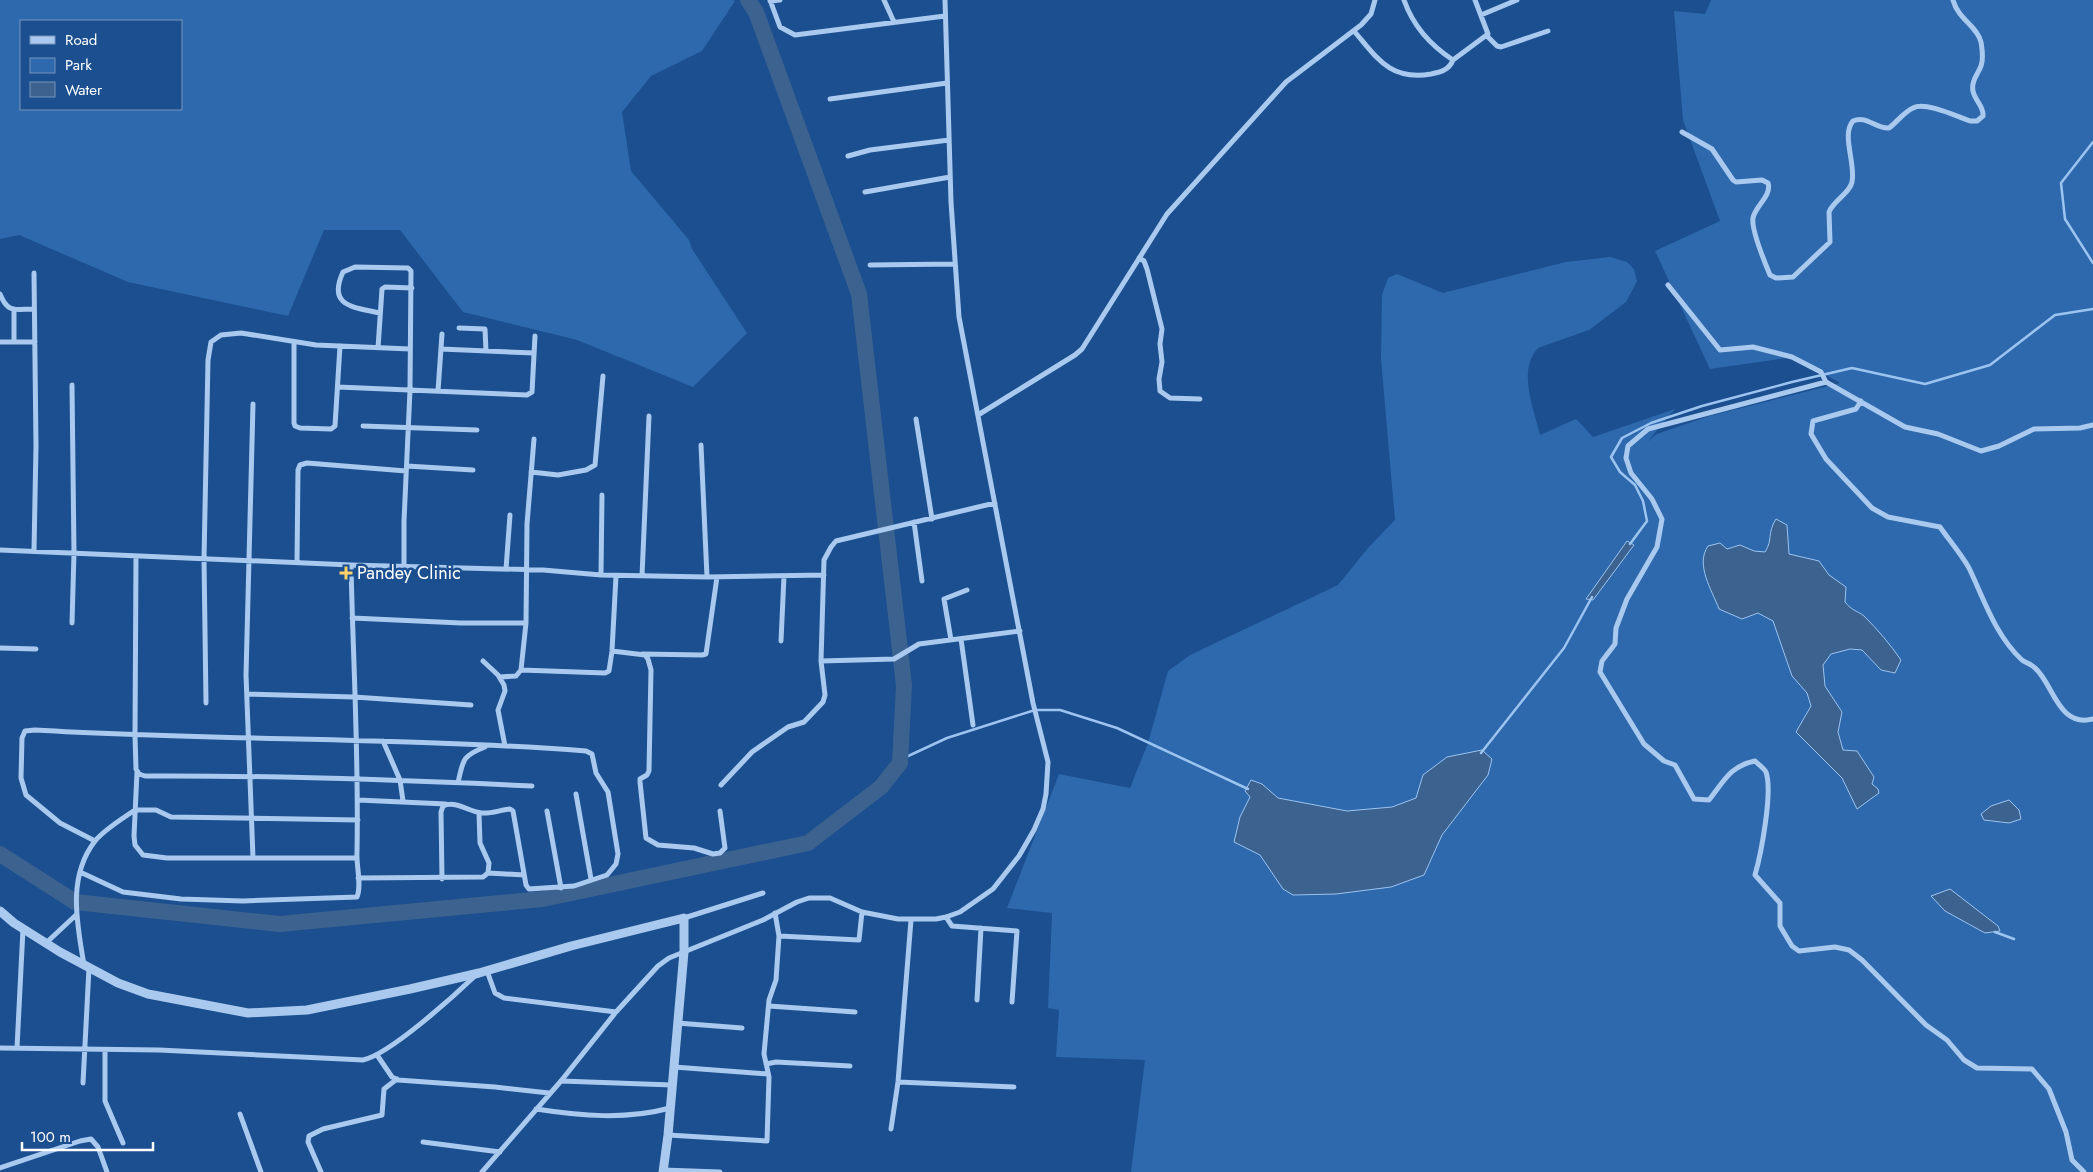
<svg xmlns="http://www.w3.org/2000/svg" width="2093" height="1172" font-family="Jost,sans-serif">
<rect width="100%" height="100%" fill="#1b4f8f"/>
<path fill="#2e69ad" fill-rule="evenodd" d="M0 0H733L735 1 702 51 651 76 622 112 631 171 689 240 692 249 747 333 693 387 577 340 463 312 400 230H324L288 316 128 282 19 235 0 239ZM181 21V109H21V21Z
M1711 0H2093V1172H1131L1145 1060 1056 1057 1059 1010 1048 1008 1052 913 1007 908 1059 774 1130 788 1148 743 1168 671 1190 655 1338 585 1368 548 1395 520 1381 359 1382 295 1388 278 1397 274 1443 293 1566 262 1610 257 1627 262 1634 269 1637 281 1626 302 1589 330 1538 348C1517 371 1534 408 1540 435L1576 419 1593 437 1675 409 1648 441 1657 434 1706 417 1840 383 1794 357 1710 369 1655 251 1720 221 1683 120 1674 11 1705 14Z"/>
<path fill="#3c6290" stroke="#9cc4f0" d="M1776 519 1787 525 1789 554 1819 561 1829 575 1846 587 1845 602C1852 611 1858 611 1864 616 1878 630 1890 644 1901 660L1895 673 1881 670 1862 650 1850 649 1831 654 1823 665 1825 686 1842 712 1838 732 1843 750 1857 751 1874 777 1872 784 1878 789 1879 793 1857 809 1842 778 1796 732 1811 706 1807 693 1792 676 1773 621 1758 613 1742 619 1719 609C1712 590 1695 565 1708 546L1720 543 1727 549 1740 545 1754 551 1765 552C1773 540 1767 533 1776 519Z
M1627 541 1634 545 1593 600 1586 599Z
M1482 750 1492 759 1488 775 1442 835 1424 875 1391 887 1336 894 1293 895 1283 889 1260 855 1234 842 1240 817 1250 797 1245 791 1251 780 1262 784 1278 798 1347 811 1392 807 1416 798 1423 775 1447 757Z
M2009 800 2019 810 2021 819 2009 823 1984 820 1981 814 1991 806Z
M1950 889 1998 926 2000 931 1985 933 1945 911 1931 896Z"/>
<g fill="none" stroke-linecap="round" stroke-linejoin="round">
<path stroke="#9cc4f0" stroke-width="2.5" d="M2093 142 2061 183 2065 219 2093 263
M1630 544 1647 521 1643 501 1635 485 1620 472 1611 457 1622 438 1651 423 1702 406 1792 382 1852 368 1925 384 1990 365 2055 315 2093 309
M1481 753 1564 648 1592 597
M900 763 906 757 947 738 1035 710H1060L1117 728 1248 789
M1995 932 2014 939"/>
<path stroke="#3c6290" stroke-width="16" d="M0 854 75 902 280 924 543 899 808 843 881 787 900 763 904 685 859 294 756 12 748 0"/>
<path stroke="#a9c9ee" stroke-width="5" d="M770 0 780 27 795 35 945 16
M884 0 894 22
M1404 0C1413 26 1430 45 1453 60
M770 1 780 0
M1481 15 1517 0
M1354 31C1377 58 1390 81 1431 74 1441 72 1449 70 1453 60L1488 34 1475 0
M1487 36 1497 46 1501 47 1548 31
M830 99 947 83
M1682 132 1712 149 1733 180 1736 182 1762 180 1768 183C1772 196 1755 206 1753 218 1751 230 1765 263 1770 275L1776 278 1793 277 1830 242 1829 212C1833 201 1850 193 1852 182 1856 164 1841 134 1853 121 1867 115 1875 129 1889 128 1897 122 1904 112 1913 108 1925 101 1958 117 1970 121H1977L1983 116C1984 106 1975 101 1973 91 1971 81 1978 74 1981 66 1984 58 1982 49 1981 42 1977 26 1958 19 1953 0
M848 156 870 150 949 140
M865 192 950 177
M1139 258 1144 261 1147 269 1162 329 1160 344 1162 362 1159 379 1160 391 1170 398 1200 399
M870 265 954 264
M1668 285 1720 350 1753 347 1792 357 1821 372 1826 382 1648 429 1628 446 1626 458 1631 473 1652 499 1662 519 1657 547 1627 599 1616 628 1615 644 1602 661 1600 672 1644 744 1664 761 1675 765 1694 799 1709 800C1724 781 1730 766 1755 761 1758 764 1764 768 1766 772 1773 792 1761 854 1755 875L1780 903V926L1792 946 1799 951 1835 947 1849 950 1862 960 1926 1025 1947 1040 1964 1060 1977 1068 2032 1069 2049 1089 2066 1132 2072 1160 2084 1172
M0 294C8 314 15 309 34 309
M380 313C354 307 327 307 343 272L355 267 408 268 411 271 410 390 404 521V566
M459 328 485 329 486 351
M0 342H35
M14 342V309
M294 342V423L295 426 300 428 331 429 335 426 340 346
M378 348 382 289 385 287 412 288
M441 349 534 353
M1826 382 1905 427 1938 434 1981 451 1999 446 2034 429 2080 428 2093 425
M338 387 527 395 532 392 535 336
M438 391 442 334
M1861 401 1856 409 1813 421 1811 434 1826 459 1872 508 1888 517 1940 527C1949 540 1961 554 1969 568 1984 599 1995 635 2022 660 2026 663 2031 664 2035 668 2053 683 2058 728 2093 719
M253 404 246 675 253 858
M978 415 1075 355 1082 349 1167 214 1286 82 1361 25 1371 14 1375 0
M916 419 932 519
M363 426 477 430
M701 445 707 577
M407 466 473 470
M531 472 558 475 586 470 595 465 603 376
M995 503 836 541 831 547 824 560 821 661 894 659 919 644 1020 631
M914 522 922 581
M0 550 351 565 543 570 601 575 707 577 824 575
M34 551 36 446 34 273
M136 556 135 736 136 769 139 774 145 776C274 775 403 780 532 786
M297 563 298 470 300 465 307 463 406 471
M506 569 510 515
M601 575 602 495
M642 576 649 416
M352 618 461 623H526
M72 623 74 553 72 385
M961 639 973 725
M951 640 944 599 967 590
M781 641 784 576
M0 648 36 649
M612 651 645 655 648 659 651 670 649 771 647 775 640 779V782L646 838 658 845 694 848 713 854 720 853 725 848 720 811
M642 654 702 655 706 654 717 577
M483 661 498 675 504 685 505 691 498 710 505 746
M521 670 605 673 609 671 612 651 616 576
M500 677 516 676 521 670 526 623 527 524 534 439
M247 694 354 697 471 705
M206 703 204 559 208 360 211 342 221 335 241 333 316 345 410 349
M383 741 400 780 403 801
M137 772 134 836 135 845 143 855 167 858H356
M458 783C463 760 462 756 485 747
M721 785 752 752 788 727 804 722 823 702 825 695 821 661
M576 794 591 879
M358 800 446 804
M547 811 561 888
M95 841 60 823 26 795 21 778 22 738 25 731 35 730C219 741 403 737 586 751L592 754 596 773 608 792 618 854 616 864 607 875 574 886 529 889 526 885 513 811 510 809C500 810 491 814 482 813 468 812 457 800 443 806L441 812 442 879
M80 872 123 892 181 899 243 901 357 897C362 885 356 865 357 852 359 756 353 660 351 565
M488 873 524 875
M358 878 483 877 488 873 489 863 480 843 479 813
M946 917 952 926 1017 931 1012 1002
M684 918 763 893
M779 936 859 940 862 912
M46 943 76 915
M84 965C77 923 67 877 95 841 105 829 122 819 135 810H156L171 817 358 820
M487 971 495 993 504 998 616 1012
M977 1000 981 928
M769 1006 855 1012
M677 1023 742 1028
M0 1048 159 1050 363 1060C390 1054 454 996 476 975
M17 1048 23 929
M105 1050V1101L123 1143
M377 1055 392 1077 398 1080 495 1087 549 1093
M766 1064 776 1062 850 1066
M674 1067 768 1074
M561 1081 672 1085
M898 1082 1014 1087
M83 1083 89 968
M536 1109C581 1116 626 1120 670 1108
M240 1114 261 1172
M891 1129 898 1082 911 920
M668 1135 767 1141 769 1077 764 1054 769 1000 776 980 779 936 775 913
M423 1142 500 1152
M0 1168 80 1141 91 1139 98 1147 107 1172
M663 1170 720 1172
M321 1172 308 1142 309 1136 323 1129 382 1115 384 1089 397 1079
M482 1172 561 1081 616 1012 658 966 669 958 763 920 797 902 809 898H830L862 912 898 919H936L946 917 960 912 993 889 1019 856 1034 830 1043 809 1046 794 1048 762 1033 703 959 317 951 202 945 0"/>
<path stroke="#a9c9ee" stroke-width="9" d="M0 911 14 923 60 952 118 983 148 994 248 1013 307 1010 410 989 479 973 571 946 684 918V952L668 1135 663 1172"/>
</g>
<path fill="#ffd166" stroke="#1b4f8f" stroke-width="2" d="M343.5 565.5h5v5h5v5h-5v5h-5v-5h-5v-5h5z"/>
<g text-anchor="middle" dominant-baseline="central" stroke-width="5" stroke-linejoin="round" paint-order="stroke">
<g font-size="18" fill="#fff" stroke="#1b4f8f" text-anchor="start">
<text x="357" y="573">Pandey Clinic</text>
</g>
</g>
<rect x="20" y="20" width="162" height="90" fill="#1b4f8f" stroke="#7695bc"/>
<rect x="30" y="36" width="25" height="8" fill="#a9c9ee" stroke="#7695bc"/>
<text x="65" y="45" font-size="15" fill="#ffffff">Road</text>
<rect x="30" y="58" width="25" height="15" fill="#2e69ad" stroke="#7695bc"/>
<text x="65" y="70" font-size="15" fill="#ffffff">Park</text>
<rect x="30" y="82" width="25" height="15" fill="#3c6290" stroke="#7695bc"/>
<text x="65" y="95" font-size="15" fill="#ffffff">Water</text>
<path d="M22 1142v8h131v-8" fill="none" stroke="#ffffff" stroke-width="2.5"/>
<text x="30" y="1142" font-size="15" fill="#ffffff" stroke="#1b4f8f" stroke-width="4" paint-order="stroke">100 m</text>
</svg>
